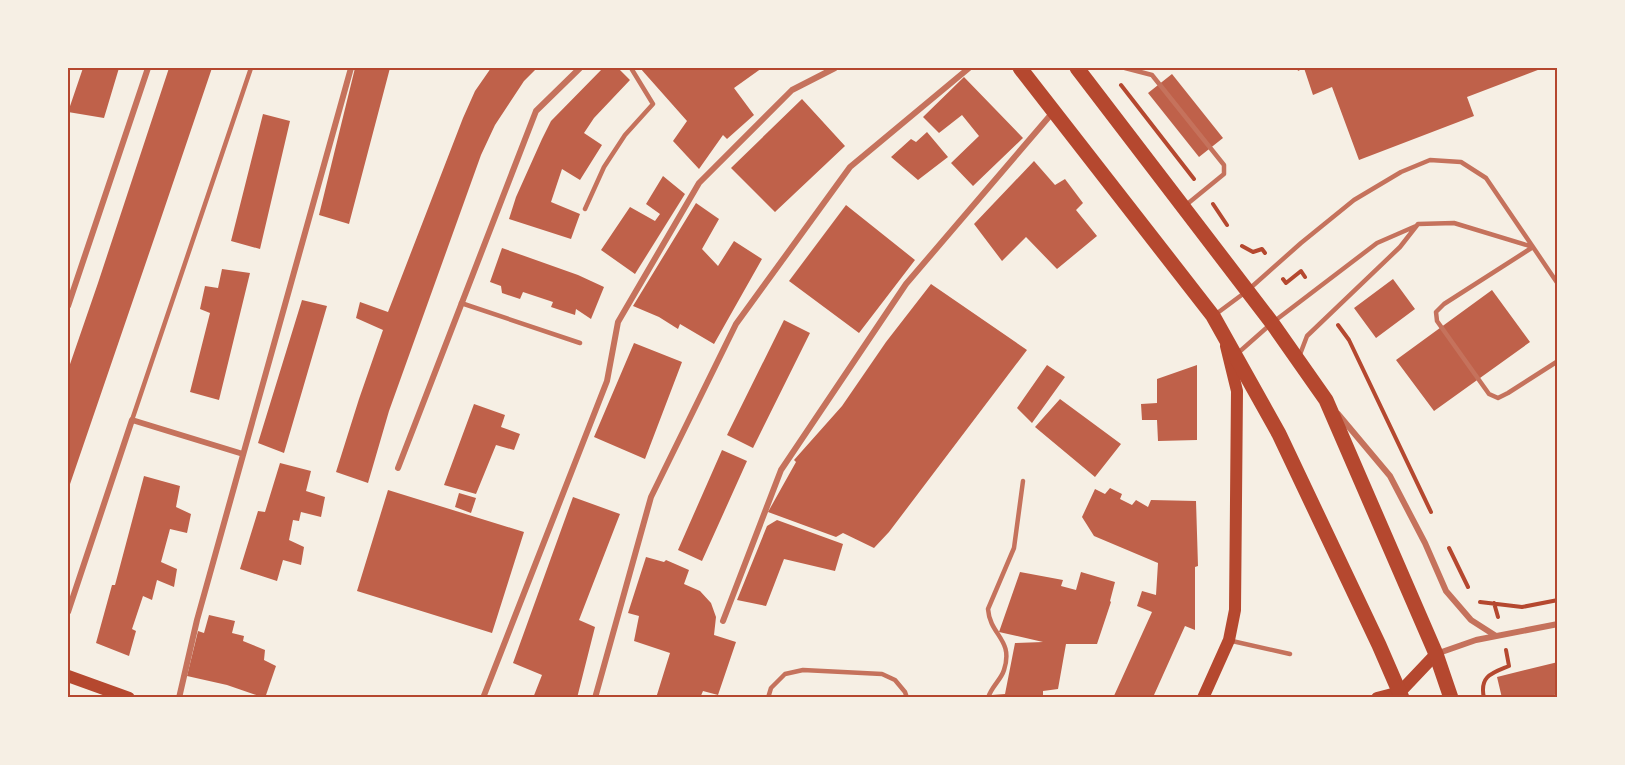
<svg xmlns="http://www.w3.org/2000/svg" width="1625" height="765" font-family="'Exo 2',sans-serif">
<rect width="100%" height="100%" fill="#f6efe4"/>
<path fill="#bf614a" d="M83 68H119L104 118 68 112Z
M169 68H212L155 236 68 490V370L98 283Z
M355 68H390L349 224 319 215Z
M491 68H537L524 81 495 125 481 155 389 411 368 483 336 472 359 399 383 330 356 318 360 302 388 312 463 118 475 91Z
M603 68H618L630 80 594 118 584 133 602 145 580 180 562 169 551 202 580 214 571 239 509 219 516 197 542 139 551 121Z
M640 68H762L734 88 754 115 727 139 723 135 699 169 673 141 687 121Z
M1297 68H1543L1467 97 1474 116 1359 160 1332 87 1313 95 1304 68 1298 71Z
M1172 74 1223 138 1199 157 1148 93Z
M964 77 1023 138 973 186 951 163 979 136 962 115 939 133 923 117Z
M802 99 845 146 775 212 731 168Z
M263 114 290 121 260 249 231 241Z
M927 132 948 157 918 180 891 157 911 139 916 142Z
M1034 161 1055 185 1065 179 1083 203 1076 210 1097 236 1057 269 1026 237 1002 261 974 224Z
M663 176 685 194 635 274 601 250 630 207 655 221 660 214 646 204Z
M696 203 719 219 702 249 718 266 734 241 762 259 714 344 680 324 678 329 659 317 633 306Z
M846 205 915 260 859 333 789 281Z
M502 248 578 275 604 287 591 319 576 309 575 315 551 307 553 302 523 292 520 299 502 293 501 286 490 282Z
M222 269 250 273 219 400 190 392 210 313 200 309 205 286 218 288Z
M1393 279 1415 309 1376 338 1354 308Z
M931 284 1027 350 889 532 874 548 843 533 836 537 768 512 796 462 794 460 842 406 886 342Z
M1492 290 1530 342 1434 411 1396 360Z
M302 300 327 306 284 453 258 443Z
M784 320 810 333 753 448 727 435Z
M634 343 682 362 645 459 594 437Z
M1047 365 1065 377 1032 423 1017 408Z
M1197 365V440L1158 441 1157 420H1142L1141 404 1157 403V379Z
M1060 399 1121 444 1095 477 1035 427Z
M474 404 505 415 501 427 520 434 514 450 496 445 476 494 444 485Z
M722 450 747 461 702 561 678 550Z
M280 463 311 471 306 491 325 497 321 517 301 512 299 521 293 520 289 540 304 547 301 565 283 560 277 581 240 569 258 511 265 512Z
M144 476 180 486 176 507 191 514 187 533 170 529 161 562 177 569 174 587 157 580 152 600 143 596 132 629 136 631 129 656 96 643 112 585H115Z
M1110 488 1122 494 1120 499 1132 505 1136 500 1148 507 1151 500 1196 501 1198 566 1195 567V630L1185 626 1154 695 1159 698H1113L1152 612 1137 606 1142 591 1156 595 1158 563 1094 536 1082 517 1095 489 1105 494Z
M388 490 524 532 492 633 357 591Z
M459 493 476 498 471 513 455 507Z
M573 497 620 514 579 620 595 627 577 698H533L542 675 513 663Z
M777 520 843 544 835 571 784 559 766 606 737 600 767 526Z
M646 557 664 562 666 560 689 570 684 584 700 591 711 603 716 617 714 635 736 642 718 695 703 691 700 698H656L670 653 634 641 639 616 628 613Z
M1020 572 1063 580 1061 586 1076 590 1081 572 1115 582 1110 601 1111 602 1097 644H1066L1058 689 1043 691V698H992V695L1005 694 1015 643 1043 642 999 632Z
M209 615 235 621 232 633 244 636 243 641 265 650 264 660 276 666 265 698 227 685 187 676 198 631 204 633Z
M1558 662V694L1554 695 1555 698H1502L1497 677Z"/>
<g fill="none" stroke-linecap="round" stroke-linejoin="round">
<path stroke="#b5482f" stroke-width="4" d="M1121 85 1194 179
M1213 204 1227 225
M1242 246 1253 252 1262 249 1265 253
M1283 279 1286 283 1301 271 1305 277
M1338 325 1349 340 1431 512
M1449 548 1468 587
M1480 602 1522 607 1558 600
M1494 603 1498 617
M1484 698C1479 676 1492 673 1509 666L1506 650"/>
<path stroke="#c5725c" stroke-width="4.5" d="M1125 68 1152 75 1224 165V174L1186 205
M585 209 604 167 625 135 653 104 631 68
M1558 284 1533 247 1444 304 1436 312 1437 321 1489 394 1498 398 1508 393 1558 361
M461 303 580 343
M1216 314 1247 291 1301 243 1354 200 1401 172 1430 160 1461 162 1486 178 1533 247 1454 223 1418 224 1400 247 1307 336 1299 357
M1238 353 1272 323 1377 243 1416 226
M132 420 251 68
M1232 641 1290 654
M768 698 771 688 785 674 803 670 882 674 895 680 905 692 907 698
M988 698C991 687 1001 680 1004 670 1014 639 990 636 988 609L1014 548 1023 481"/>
<path stroke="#c5725c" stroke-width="6" d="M68 306 148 68
M1338 414 1390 476 1425 543 1446 591 1471 620 1496 636
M398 468 536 111 580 68
M68 612 132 420 243 454
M723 621 781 470 906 284 1054 111
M1436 654 1476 640 1558 624
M179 698 197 620 351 68
M483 698 607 381 618 322 699 183 792 90 835 68
M595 698 651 497 736 324 850 167 969 68"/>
<path stroke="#b5482f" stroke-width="12" d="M68 676 129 698
M1397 697 1400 692 1436 654
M1203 698 1229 640 1235 610 1237 391 1226 346
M1377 698 1400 692"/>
<path stroke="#b5482f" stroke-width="15" d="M1020 68 1213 316 1279 434 1379 645 1402 698
M1077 68 1272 323 1326 400 1436 654 1451 698"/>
</g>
<rect width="1625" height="765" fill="none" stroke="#f6efe4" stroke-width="138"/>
<rect x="69" y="69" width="1487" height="627" fill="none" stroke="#b5482f" stroke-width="2"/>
</svg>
